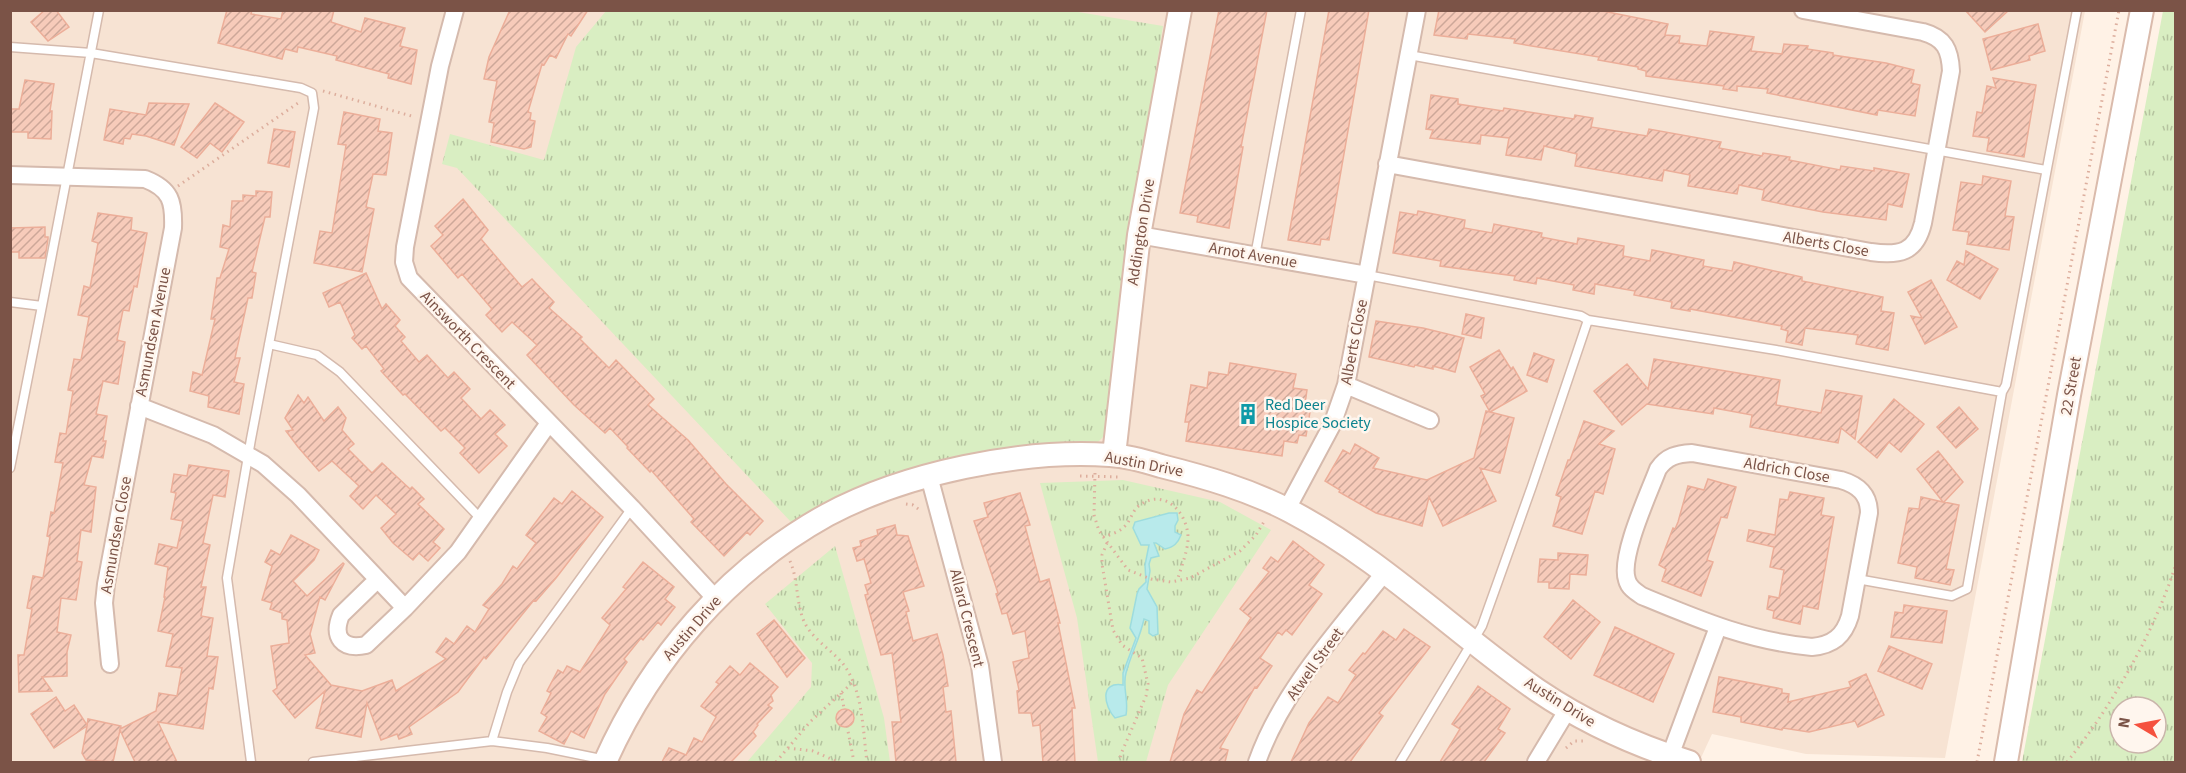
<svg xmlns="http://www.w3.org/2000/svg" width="2186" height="773" font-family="'Source Sans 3',sans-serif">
<defs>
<pattern id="park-tufts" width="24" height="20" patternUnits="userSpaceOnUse" patternTransform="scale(1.5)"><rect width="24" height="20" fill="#d9eec2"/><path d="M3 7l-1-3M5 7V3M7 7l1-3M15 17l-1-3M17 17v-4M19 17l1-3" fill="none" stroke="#b5c39f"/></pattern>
<pattern id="building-hatch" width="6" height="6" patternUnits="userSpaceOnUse" patternTransform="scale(1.5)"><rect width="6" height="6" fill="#f7cbba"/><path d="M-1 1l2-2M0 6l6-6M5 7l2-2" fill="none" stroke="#cda799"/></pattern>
</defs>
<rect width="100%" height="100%" fill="#fff2e6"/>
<path fill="#f7e3d3" d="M10 11H2085L1945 758 1806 754 1712 734 1699 762H11Z"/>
<path fill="url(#park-tufts)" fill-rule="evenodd" d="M1066 10 1163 26 1133 212 1105 435 1096 444 860 502 791 522 457 168 442 164 450 134 544 160 576 47 606 11Z
M2163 11H2176L2175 762H2022ZM2120 707H2156V743H2120Z
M1123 480 1220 502 1271 530 1168 685 1146 762H1098L1077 618 1040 483Z
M835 546 884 718 890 762H747L811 687 812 663 765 604Z"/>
<path fill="#b8eaeb" stroke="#9ddcde" stroke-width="1.5" d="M1169 513H1177L1178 520 1175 526V532L1181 535C1178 543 1174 547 1165 549L1156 543H1154L1159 556 1151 558 1149 564 1150 571 1147 589 1157 607 1158 634 1153 636 1149 633V621L1144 619C1140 638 1131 654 1126 673 1122 687 1129 700 1126 715L1115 718C1104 706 1099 681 1123 685V673L1136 638 1130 628 1137 594 1139 589 1146 582 1145 565 1149 545H1141L1133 528 1135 522Z"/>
<path fill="url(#building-hatch)" stroke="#ecae99" stroke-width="1.5" d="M45 10H56L69 27 48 41 31 22Z
M227 10H252L251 14 281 19 283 10H334L331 22 361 32 365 18 405 28 400 46 417 50 411 84 388 78 389 74 336 60 337 56 298 47 297 52 285 49 282 59 218 43Z
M510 10H588L571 36 568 34 556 58 550 55 544 65 542 64 528 112 531 113 530 120 535 121 531 147 524 149 491 142 494 123 489 122 497 81 484 79 489 57Z
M1219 10H1267L1241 147H1243L1229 228 1197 222 1198 216 1180 213Z
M1329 10H1369L1329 240 1321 239 1320 245 1288 240Z
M1439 10H1598L1668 24 1665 35 1680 36 1679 43 1707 46 1710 31 1754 37 1751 51 1782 54 1784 44 1808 46 1807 49 1833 53V55L1886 63 1914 70 1911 83 1920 85 1915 116 1878 110 1877 115 1767 93 1768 89 1737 86V91L1723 89 1724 86 1646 76V71L1638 69V67L1598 60 1599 57 1514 43 1515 39 1468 34 1467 39 1434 35Z
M1965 10H2009L1985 32Z
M2038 24 2045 51 2029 56 2030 60 1991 70 1983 39Z
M1993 78 2036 85 2024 157 1987 151 1989 138 1973 136 1977 112 1982 113 1987 86 1996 88Z
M25 80 54 84 50 111H52L51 139 28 138V132H10V109H19Z
M1431 95 1458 99V104L1503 111 1504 108 1574 119 1575 115 1593 118 1591 127 1647 136 1649 129 1721 142 1719 148 1762 156 1763 153 1790 157 1789 160 1840 170 1841 166 1874 171V168L1909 174 1902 207 1888 204 1886 220 1823 212 1762 200 1764 190 1739 185 1737 194 1688 186 1690 175 1664 170 1662 181 1575 166 1577 154 1544 146 1541 160 1506 155 1509 138 1481 135 1480 144 1430 138 1433 130 1426 129Z
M149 103 189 104 174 145 146 136 132 134 130 139 124 138 123 144 104 140 110 109 146 115Z
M215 103 244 122 222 152 210 143 197 158 181 147Z
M344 112 380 119 378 131 392 133 386 175 373 174 366 207 374 209 362 272 314 263 320 231 332 233 346 145 338 144Z
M274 129 295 132 289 167 268 163Z
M1983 176 2011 181 2005 216 2014 217 2009 250 1967 244 1969 232 1953 230 1961 182 1982 185Z
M256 191 272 192 270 217H265L252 272 256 273 252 298H248L235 358H240L234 382 244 384 239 414 208 407 209 396 190 391 193 372 202 375 215 319H211L217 278H220L229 249 220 247 223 225 230 227 232 201H243V195L256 196Z
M463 199 488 230 481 239 522 287 532 279 554 302 549 308 582 337 580 339 609 368 616 360 654 399 648 405 688 440 726 484 763 521 750 535 747 532 724 556 691 522 694 519 651 470 650 472 627 448 628 447 610 428 605 433 574 405 527 355 537 345 512 322 502 332 486 315 492 309 462 274 458 278 431 246 443 235 435 226Z
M1418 211 1465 220 1464 228 1492 233 1494 224 1542 233 1541 237 1577 244 1578 238 1624 246 1623 256 1650 261 1652 250 1704 260 1703 266 1732 271 1734 262 1802 277V281L1883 297 1881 311 1894 313 1888 350 1856 344 1858 335 1805 328 1802 345 1786 342 1788 331 1781 329 1782 326 1690 309V311L1671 308 1672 302 1634 295 1635 291 1595 284 1594 294 1573 290 1574 285 1537 278 1536 284 1514 280 1515 276 1440 266 1441 261 1393 253 1400 212 1417 215Z
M98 213 132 218 131 230 147 233 137 287 134 286 129 311 123 310 117 340 125 342 118 384 103 381 96 414 107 416 103 441H106L103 458 92 456 84 485 96 487 91 532 81 530 77 561 82 562 76 600 61 598 57 632 71 635 67 652V676L42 677 52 691 19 692 18 655H24L32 609 27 608 33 576 43 578 50 537 47 536 51 512 54 513 63 463 55 462 60 433 66 434 73 391 68 390 74 359 81 360 89 317 78 315 84 286 90 288 98 243 92 241Z
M45 227V237H48V239L45 258H19V252H10V228Z
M1966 251 1998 269 1980 299 1947 280 1957 261 1964 265Z
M366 273 382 309 386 304 400 320 395 326 405 337 401 341 419 362 427 355 448 378 454 372 470 389 461 398 481 419 490 410 505 425 495 434 507 446 479 473 460 453 465 448 445 428 441 431 405 394 403 395 381 371 384 369 366 346 362 349 352 338 355 335 340 302 329 307 323 293Z
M1931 280 1957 327 1925 344 1911 316 1922 318 1908 292Z
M1466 314 1484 318 1481 338 1462 334Z
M1376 321 1423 328 1464 338 1455 372 1433 366V369L1415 365 1414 367 1369 357Z
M1499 350 1511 369 1513 367 1527 391 1490 412 1514 418 1500 473 1480 468 1496 501 1443 526 1429 497 1422 526 1376 513 1339 492 1340 490 1325 481 1343 450 1350 454 1355 444 1379 458 1373 468 1427 480 1474 458 1486 411 1490 412 1481 396 1485 394 1470 367Z
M1534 353 1554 360 1547 382 1527 375Z
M1654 359 1780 380 1776 405 1821 413 1826 390 1862 396 1855 439 1841 428 1838 443 1750 427 1752 415 1714 408 1713 414 1647 404 1622 425 1594 391 1627 364 1648 389Z
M1230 363 1296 374 1293 388 1307 390 1305 404 1311 406 1306 436 1299 435 1297 443 1284 441 1282 456 1186 441 1189 422H1185L1191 385 1207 388 1209 372 1228 375Z
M298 395 304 403 308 397 324 421 338 407 346 418 342 430 354 444 348 449 372 473 382 463 410 489 412 487 424 499 418 504 444 529 433 542 440 548 428 561 419 553 413 560 393 543 381 528 396 514 376 495 363 509 350 496 359 486 332 461 319 471 298 447 286 431 293 430 285 418Z
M1894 399 1924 424 1901 452 1889 442 1877 458 1858 442Z
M1959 407 1978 429 1956 448 1937 427Z
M1584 421 1614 431 1599 444 1615 449 1603 494 1595 491 1582 534 1553 526 1561 497 1556 495 1568 460H1570Z
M1938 451 1963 482 1944 502 1959 505 1946 569 1954 570 1950 585 1915 578 1917 567 1898 563 1909 508 1919 509 1921 497 1943 502 1917 469Z
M189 465 229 471 225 497 213 495 203 543 210 545 201 587H206L201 616 213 618 207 656 218 657 213 689 209 688 203 729 158 722 177 762H135L120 730 113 762 86 760 82 753 87 726 54 748 31 714 56 697 65 711 74 705 87 725 88 719 121 726 120 729 156 711 159 693 177 696 182 668 166 666 173 634 158 631 165 597H164L168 567 155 564 159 544 177 548 183 521 171 519 176 493 171 492 174 474 187 476Z
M1708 479 1736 487 1727 518 1721 517 1707 560 1713 562 1701 596 1662 581 1666 569 1659 565 1673 528 1675 529 1678 522 1688 486 1704 490Z
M572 491 603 517 556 578 536 601 534 600 486 659 484 657 458 692 409 727 412 734 399 739 397 734 381 740 367 703 361 737 316 728 325 691 295 718 273 691 277 688 271 646 289 643 287 620 282 619V613L270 609 272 603 262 600 272 566 265 562 271 550 280 555 291 535 319 550 314 560 293 581 307 596 343 563 344 564 325 600 320 597 310 634 315 653 305 655 331 685 362 691 392 680 396 691 446 659 436 652 446 638 454 644 467 626 475 632 489 609 483 605 502 584 513 566 517 569 536 543 526 535 554 498 562 504Z
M1790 492 1824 498 1821 515 1834 517 1818 609 1803 606 1800 624 1773 618 1774 611 1767 609 1769 596 1779 598 1784 570 1770 567 1774 547 1747 541 1749 530 1775 535 1780 499 1788 500Z
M1020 493 1030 525 1025 526 1040 582 1049 579 1060 623H1058L1075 708H1072L1075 762H1043L1040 725 1033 726 1031 713H1019L1017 691 1019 690 1013 662 1029 658 1025 631 1013 634 1007 613 1002 614 996 594 998 593 974 521 988 517 984 503Z
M895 525 897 535 908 536 924 586 903 592 909 611 906 612 913 641 937 634 943 655 948 686 943 687 946 712 951 711 956 762H896L892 722H901L892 653 881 655 865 595 868 594 865 585 871 583 864 559 857 561 853 548 861 546 860 541 878 535 877 530Z
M1293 541 1324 565 1309 585 1322 594 1292 635 1286 630 1282 635 1278 632 1260 658 1272 666 1257 688 1255 687 1220 748 1228 750 1225 762H1170L1184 714 1197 690 1202 693 1251 618 1240 609 1269 572 1263 568 1271 557 1278 562Z
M1558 553 1588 555 1586 575 1570 574 1569 589 1549 588V582H1538L1540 559 1558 560Z
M643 562 674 587 665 599 675 607 661 625 658 622 643 640 641 638 624 659 627 662 605 694 584 738 571 731 564 744 539 731 547 717 541 713 551 693 547 691 558 670 563 673 567 666 580 672 610 625 602 618 626 589 623 587Z
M1573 600 1600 622 1571 659 1544 637Z
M1904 605 1947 611 1942 643 1891 637 1895 612 1903 613Z
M774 620 805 658 787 677 757 634Z
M1615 627 1674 654 1653 702 1594 675Z
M1404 629 1430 647 1379 713 1383 716 1350 762H1291L1309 723 1328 697 1338 703 1356 675 1349 670 1363 653 1365 654 1383 631 1396 640Z
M1889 646 1932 664 1922 689 1878 671Z
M750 663 778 687 771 695 773 701 768 705 772 708 757 724 758 725 753 732 756 736 731 762H662L669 748 686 755 694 738 702 742 716 717 701 706 719 684 716 682 730 666 740 675Z
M1866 674 1884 715 1858 727 1855 721 1809 732 1783 728 1782 730 1741 722V717L1713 712 1719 677 1782 689V693L1789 694 1788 702 1851 687 1849 682Z
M1478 686 1510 709 1498 729 1505 733 1484 762H1440L1460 729 1452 724Z
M836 718a9 9 0 1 1 18 0a9 9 0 1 1-18 0Z"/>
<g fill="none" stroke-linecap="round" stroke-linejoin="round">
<defs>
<path id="lane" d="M10 47 91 53 301 88 312 93 314 108 251 439 227 578 251 762
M1409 55 2046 170
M1255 256 1301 10
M1367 275 1581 316 1588 320 1776 350 2002 392
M10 302 42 306 10 468
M42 306 99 10
M269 344 317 355 340 372 481 519
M1857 579 1952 596 1967 589 2002 392 2006 385 2077 10
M492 741 507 692 519 663 632 508
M313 762 492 741 547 748 606 760
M1400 762 1482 626 1532 486 1588 320"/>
<path id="street" d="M455 10 440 66 405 247 404 262 409 278 632 508 716 599
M1387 164 1871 252C1899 256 1916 253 1923 223L1951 71C1950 50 1945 38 1923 32L1803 10
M10 175 145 179C171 189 174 202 173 228L106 584 104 603 110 664
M1139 235 1367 275
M1346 385 1430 420
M139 406 213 435 263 464 298 495 405 608
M1692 453 1841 480C1858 485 1869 494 1869 513L1850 616C1844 636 1833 645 1812 647 1749 641 1700 620 1642 596 1636 592 1629 588 1627 580 1619 557 1649 493 1658 469 1667 456 1677 454 1692 453Z
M929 476 980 666 993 762
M1287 509 1332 425 1346 385 1417 10
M377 580 341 615C332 637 342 650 366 645L405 608 458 552 549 423
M1670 756 1718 627
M1257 762C1282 691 1338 631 1385 572
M1536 762 1568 709"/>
<path id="secondary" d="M1114 455 1139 235 1180 10
M605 762C651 659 728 570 827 515 905 473 1022 449 1110 455 1128 456 1145 461 1161 466 1205 477 1250 490 1290 511 1380 558 1454 632 1537 690 1584 722 1635 745 1689 762
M2006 762 2069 395 2142 10"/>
</defs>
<use href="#lane" stroke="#d5baad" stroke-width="11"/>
<use href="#street" stroke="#d5baad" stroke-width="20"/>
<use href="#secondary" stroke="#dabbac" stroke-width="26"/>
<path stroke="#ddae9d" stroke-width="3" stroke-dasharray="1.5 4.5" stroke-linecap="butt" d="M323 91 415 117
M178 186 301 101
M1095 473 1094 515 1099 531 1128 570 1151 579 1171 582 1190 578 1240 551 1256 535 1265 520
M1080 476 1121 477
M906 504 913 505 921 511
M1103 537C1110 535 1119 532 1124 527 1131 521 1132 510 1140 505 1165 487 1189 514 1188 540 1187 553 1181 568 1177 581
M1107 543 1102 555V564L1113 630 1122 645 1142 658 1148 684 1146 696 1121 754 1119 762
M790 561C798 579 796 600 803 619 811 640 834 650 846 668 863 694 863 732 867 762
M841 693 844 708
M847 726 854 762
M788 748 813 751 838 762
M1566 748 1574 741H1583
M776 762 810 722 853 682
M1977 762 2119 10
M2067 762C2112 706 2154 633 2176 564"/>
<use href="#lane" stroke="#fff" stroke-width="8"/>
<use href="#street" stroke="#fff" stroke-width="16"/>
<use href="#secondary" stroke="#fff" stroke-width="22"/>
</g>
<defs>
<symbol id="building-bare" viewBox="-9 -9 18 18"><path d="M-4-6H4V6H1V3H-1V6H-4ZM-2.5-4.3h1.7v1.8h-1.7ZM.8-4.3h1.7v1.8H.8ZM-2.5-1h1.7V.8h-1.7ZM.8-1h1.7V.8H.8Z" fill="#0f9aa8" stroke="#fff6ee" stroke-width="2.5" paint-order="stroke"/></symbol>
</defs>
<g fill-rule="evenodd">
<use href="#building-bare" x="1233" y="399" width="30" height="30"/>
</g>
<g text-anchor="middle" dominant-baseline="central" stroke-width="5" stroke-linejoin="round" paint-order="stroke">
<g font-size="16" fill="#7b5347" stroke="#fff6ee">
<text transform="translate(1141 232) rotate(-81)">Addington Drive</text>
<text transform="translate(1826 244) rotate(10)">Alberts Close</text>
<text transform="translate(1253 255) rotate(10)">Arnot Avenue</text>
<text transform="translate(153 332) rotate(-79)">Asmundsen Avenue</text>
<text transform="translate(468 340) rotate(46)">Ainsworth Crescent</text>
<text transform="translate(1354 342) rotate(-79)">Alberts Close</text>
<text transform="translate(2071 386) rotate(-80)">22 Street</text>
<text transform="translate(1144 464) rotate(11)">Austin Drive</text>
<text transform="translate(1787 470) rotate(10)">Aldrich Close</text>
<text transform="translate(116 535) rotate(-80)">Asmundsen Close</text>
<text transform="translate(967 618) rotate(76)">Allard Crescent</text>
<text transform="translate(692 628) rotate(-49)">Austin Drive</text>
<text transform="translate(1315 664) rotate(-54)">Atwell Street</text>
<text transform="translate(1560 702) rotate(32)">Austin Drive</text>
</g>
<g font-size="16" fill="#0d838f" stroke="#fff6ee" text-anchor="start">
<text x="1265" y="405">Red Deer<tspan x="1265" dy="18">Hospice Society</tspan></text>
</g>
</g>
<rect width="2186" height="773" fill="none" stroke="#7b5347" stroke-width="24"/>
<g transform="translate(2138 725) rotate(280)"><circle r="28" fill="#fff6ee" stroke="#cab5ab" stroke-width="1.5"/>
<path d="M0-4.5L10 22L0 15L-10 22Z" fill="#f5513e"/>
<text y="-9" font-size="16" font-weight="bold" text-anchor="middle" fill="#7b5347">N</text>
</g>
</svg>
